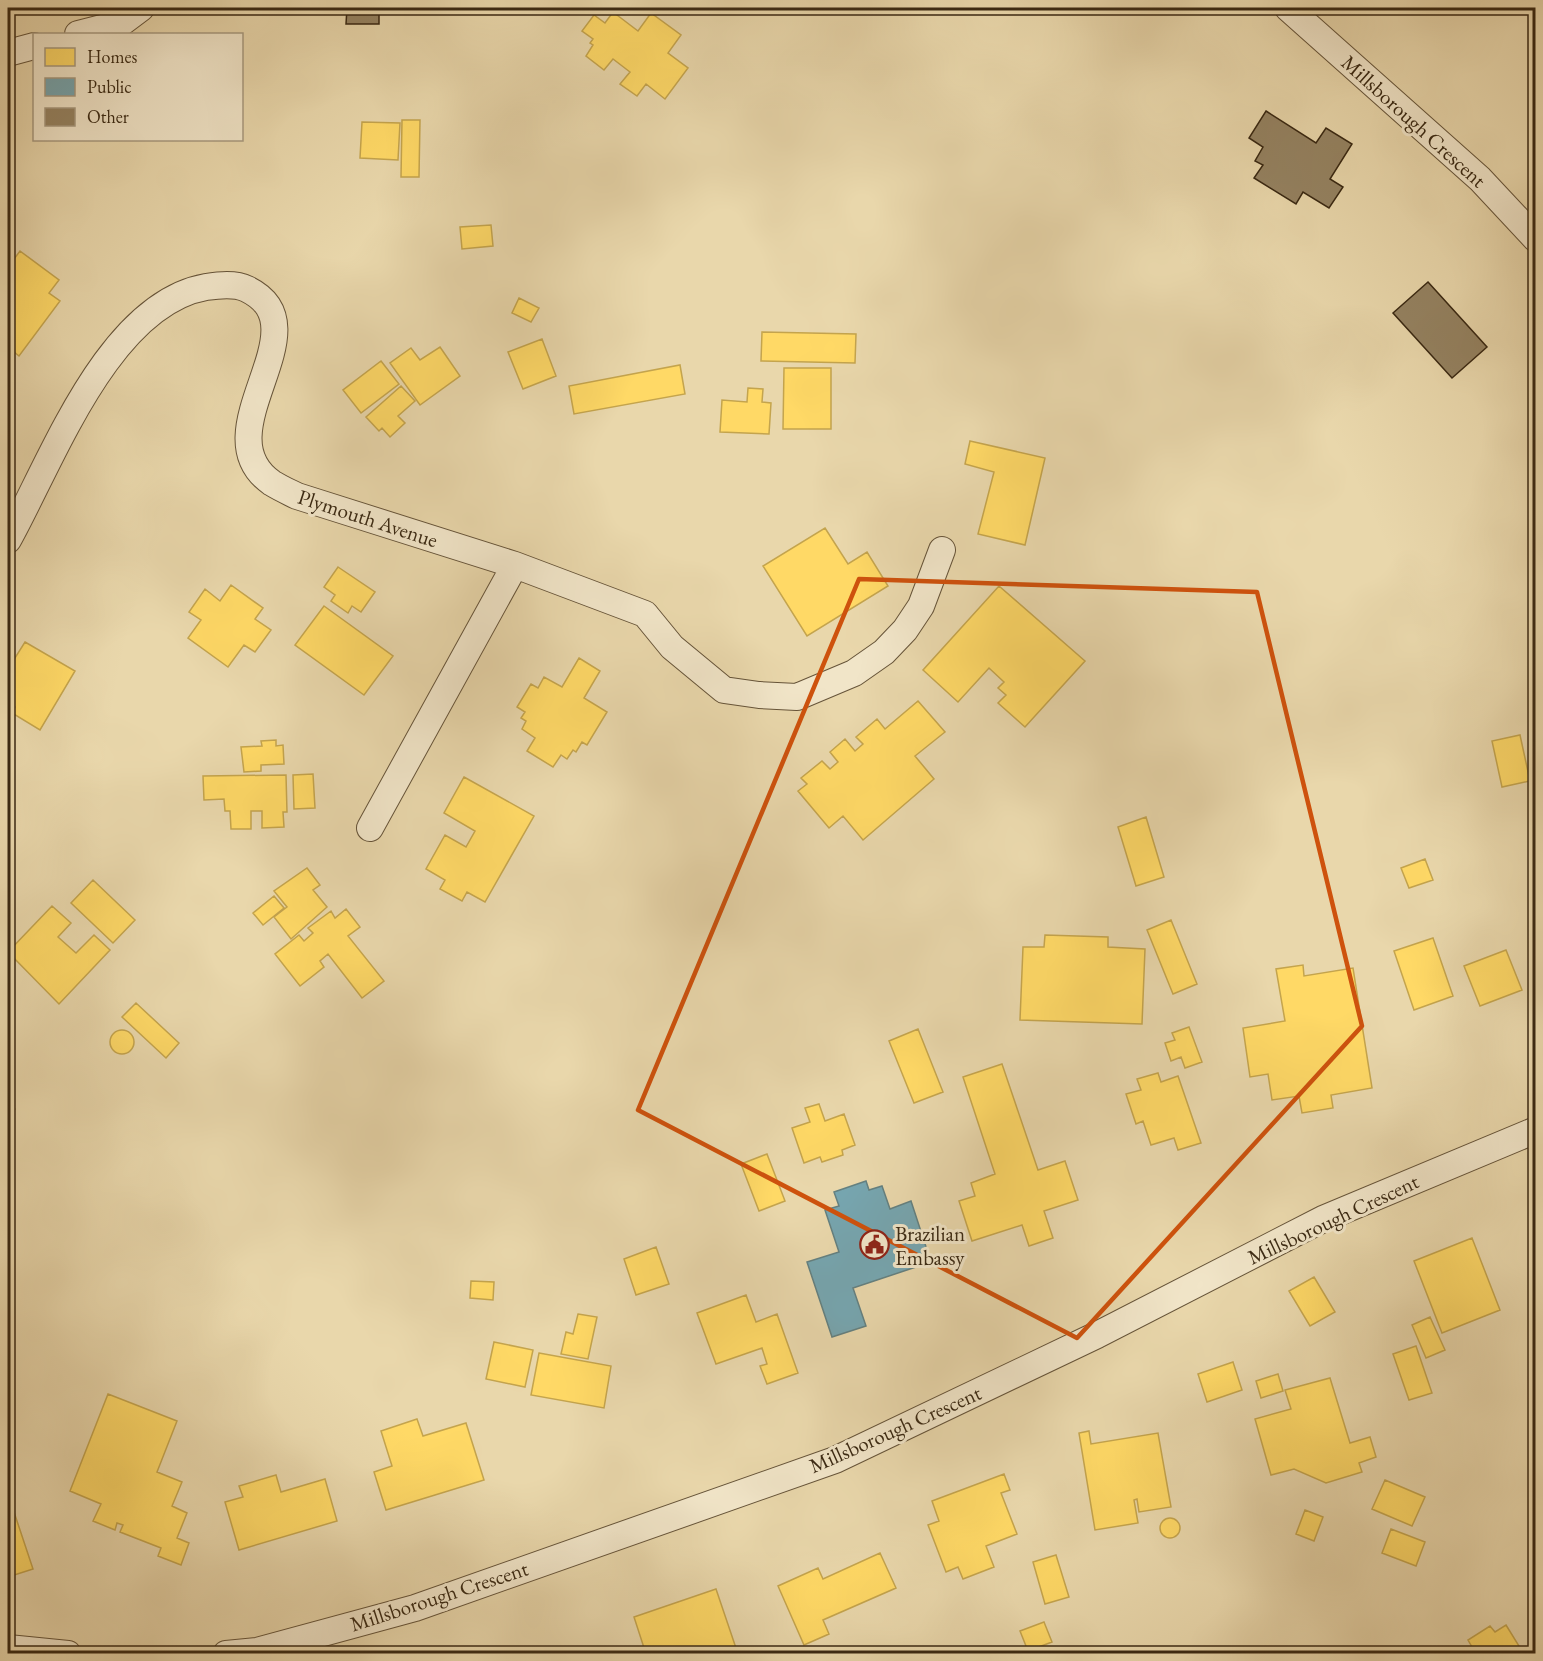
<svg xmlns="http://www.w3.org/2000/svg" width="1543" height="1661" font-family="'EB Garamond',serif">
<rect width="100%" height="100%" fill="#e9d7ab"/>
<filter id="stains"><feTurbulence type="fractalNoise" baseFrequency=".00333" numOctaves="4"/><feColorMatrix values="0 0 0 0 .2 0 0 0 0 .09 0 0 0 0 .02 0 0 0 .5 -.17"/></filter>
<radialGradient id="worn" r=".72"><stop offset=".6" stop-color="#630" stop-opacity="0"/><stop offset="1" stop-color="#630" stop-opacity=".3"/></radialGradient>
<path fill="#ffd966" stroke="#c4a44d" stroke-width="1.5" d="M613 12 638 31 651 13 681 35 668 53 688 68 665 99 646 84 637 96 620 84 630 72 613 59 604 70 586 56 593 45 590 43 593 39 582 31 594 15 605 23Z
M402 120H420L419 177H401Z
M362 122 400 123 398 160 360 158Z
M491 225 493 246 462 249 460 227Z
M20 251 59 280 49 293 60 301 19 356 8 347V267Z
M519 298 539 308 531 322 512 313Z
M762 332 856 334 855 363 761 361Z
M542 339 556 376 523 389 508 352Z
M440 347 460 376 420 405 390 363 411 348 420 360Z
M381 361 399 384 361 413 343 390Z
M680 365 685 394 574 414 569 386Z
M784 368H831V429H783Z
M401 386 415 401 398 416 405 423 390 437 382 428 379 431 366 417Z
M748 388 763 389 762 402 771 403 769 434 720 432 722 400 747 402Z
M970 441 1045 458 1025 545 978 534 994 472 965 464Z
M825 528 848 564 867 552 888 586 807 636 763 566Z
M338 567 375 592 361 612 352 606 348 613 331 601 335 595 324 587Z
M231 585 263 608 255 619 271 630 255 652 244 645 228 667 188 638 201 620 189 612 205 589 220 601Z
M999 586 1085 661 1025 727 998 703 1006 695 998 688 1004 682 989 668 958 702 923 670Z
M324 606 393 656 364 695 295 645Z
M25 642 75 671 40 730 12 713 15 707 8 703V661L11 655 15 658Z
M579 658 600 671 584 698 607 712 587 745 582 742 576 752 573 750 567 759 561 755 553 767 527 751 535 738 522 729 526 721 521 718 525 712 517 707 531 684 538 688 544 677 562 687Z
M918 701 945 732 915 756 934 779 863 840 843 816 829 828 798 791 807 784 801 778 822 761 830 769 838 762 830 752 845 739 855 751 863 744 856 737 877 719 885 729Z
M1520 735 1530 781 1502 787 1492 741Z
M276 740V746L283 745 284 764 261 765V771L244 772 241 747 262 746 261 741Z
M313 774 315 808 294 809 293 775Z
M286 775 287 812H283L284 827 262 828V811H251V829H231L230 811H225L224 799 204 800 203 776Z
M464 777 534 816 485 902 467 892 462 901 440 889 445 880 426 869 445 835 466 847 475 831 444 813Z
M1146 817 1164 877 1136 886 1118 827Z
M1425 859 1433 880 1409 888 1401 868Z
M307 868 320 885 313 890 327 907 291 939 274 917 287 907 274 891Z
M93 880 135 920 113 943 71 903Z
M274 896 284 908 263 925 253 913Z
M52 906 71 923 58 937 76 953 94 935 110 950 59 1004 8 952Z
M346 909 360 927 348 936 384 981 362 998 328 954 320 961 324 967 300 986 275 954 299 935 304 941 313 933 308 928 331 911 335 918Z
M1171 920 1197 984 1173 994 1147 930Z
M1045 935 1108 937V947L1145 949 1142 1024 1020 1020 1023 947H1044Z
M1433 938 1453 996 1414 1010 1394 951Z
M1506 950 1522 990 1480 1006 1464 966Z
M1303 965 1304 976 1353 968 1372 1088 1331 1095 1333 1108 1302 1113 1299 1096 1272 1100 1268 1074 1250 1077 1243 1028 1285 1021 1276 969Z
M136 1003 179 1043 166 1058 122 1017Z
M1189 1027 1202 1062 1185 1068 1181 1057 1171 1061 1165 1043 1175 1040 1172 1033Z
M918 1029 943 1092 914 1103 889 1041Z
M110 1042a12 12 0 1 1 24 0a12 12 0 1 1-24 0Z
M1002 1064 1038 1170 1065 1161 1078 1200 1044 1211 1053 1238 1029 1246 1022 1225 972 1241 959 1201 975 1196 971 1183 995 1174 963 1077Z
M1158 1073 1161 1082 1178 1076 1201 1143 1178 1150 1174 1138 1151 1145 1143 1121 1136 1124 1126 1094 1141 1090 1137 1079Z
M8 1102 15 1109 8 1118Z
M819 1104 825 1121 844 1114 855 1145 842 1150 843 1155 822 1162 820 1157 804 1163 792 1128 810 1122 805 1108Z
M767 1154 785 1201 759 1211 741 1164Z
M1472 1238 1500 1310 1442 1333 1414 1261Z
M656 1247 669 1284 636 1295 624 1259Z
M1314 1277 1335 1312 1310 1326 1289 1291Z
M471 1281 494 1282 493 1300 470 1298Z
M746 1295 756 1322 777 1314 798 1373 767 1384 760 1366 767 1364 762 1348 716 1364 697 1313Z
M578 1314 597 1317 588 1359 561 1354 566 1332 573 1334Z
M1430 1317 1445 1350 1426 1358 1412 1325Z
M494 1342 533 1350 525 1387 486 1379Z
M1416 1346 1432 1393 1409 1400 1393 1354Z
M539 1353 611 1366 604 1408 531 1395Z
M1233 1362 1242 1390 1207 1402 1198 1374Z
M1278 1374 1283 1391 1261 1398 1256 1381Z
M1330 1378 1350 1443 1370 1437 1376 1457 1359 1463 1362 1472 1326 1483 1294 1469 1271 1475 1255 1419 1291 1409 1285 1390Z
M108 1394 177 1421 157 1472 182 1482 172 1506 187 1513 177 1538 189 1543 181 1565 158 1556 161 1548 120 1532 123 1525 117 1523 115 1530 93 1521 101 1504 70 1491Z
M417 1419 423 1436 466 1423 484 1480 386 1510 374 1472 392 1466 381 1431Z
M1089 1431 1091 1444 1158 1433 1171 1507 1139 1512 1137 1499 1134 1500 1138 1523 1095 1530 1079 1433Z
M1004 1474 1010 1490 1001 1493 1017 1534 986 1546 994 1567 963 1579 958 1567 946 1572 928 1525 939 1521 932 1501Z
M276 1475 281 1492 325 1479 337 1521 239 1550 225 1502 243 1497 239 1486Z
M1385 1480 1425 1497 1412 1526 1372 1509Z
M8 1494 33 1569 8 1577Z
M1305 1510 1323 1517 1314 1541 1296 1534Z
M1160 1528a10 10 0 1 1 20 0a10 10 0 1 1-20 0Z
M1391 1529 1425 1542 1416 1566 1382 1553Z
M880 1553 896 1588 823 1620 829 1634 804 1645 778 1586 818 1568 823 1579Z
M1056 1555 1069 1597 1045 1604 1033 1562Z
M716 1589 738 1654H646L634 1617Z
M1044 1622 1052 1642 1028 1651 1020 1631Z
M1506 1625 1519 1646 1508 1654H1463L1472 1647 1468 1640 1490 1626 1495 1632Z"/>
<path fill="#76a5af" stroke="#648080" stroke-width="1.5" d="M866 1181 869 1190 882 1186 890 1209 911 1201 931 1262 853 1288 866 1326 832 1337 807 1262 839 1252 825 1210 839 1206 834 1192Z"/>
<path fill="#958362" stroke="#3a2913" stroke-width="1.5" d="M347 8H379V24H346Z
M1266 111 1316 143 1326 128 1352 144 1330 179 1343 187 1329 208 1303 192 1296 204 1254 178 1263 165 1255 161 1263 147 1249 138Z
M1428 282 1487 347 1452 378 1393 313Z"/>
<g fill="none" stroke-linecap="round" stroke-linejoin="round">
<defs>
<path id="minor" d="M1288 8 1480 179 1536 239
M78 34 121 23 141 8
M8 53 34 46
M8 540C51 463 108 304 206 287 219 285 235 283 247 289 327 328 199 432 272 483 280 488 289 492 297 496L515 565 645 614 672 647 724 690 759 695 797 697 854 673 884 652 905 630 921 606 942 550
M370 828 515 565
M8 1648 68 1654
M226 1654 257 1651 415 1608 835 1460 1097 1335 1323 1219 1536 1130"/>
</defs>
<use href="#minor" stroke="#665439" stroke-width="28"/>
<use href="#minor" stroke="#f1e5c8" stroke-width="26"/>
</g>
<path fill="none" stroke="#ce520d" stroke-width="4.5" stroke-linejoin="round" d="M859 579 1257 592 1362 1026 1077 1338 638 1110Z"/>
<defs>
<symbol id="civic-ring" viewBox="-11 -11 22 22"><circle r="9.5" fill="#f1e5c8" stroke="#8f2418" stroke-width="1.5"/><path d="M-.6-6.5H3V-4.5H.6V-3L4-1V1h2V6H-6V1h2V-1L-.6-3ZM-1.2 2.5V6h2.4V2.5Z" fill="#8f2418"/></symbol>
</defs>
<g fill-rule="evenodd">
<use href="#civic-ring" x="858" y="1228" width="33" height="33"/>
</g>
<g text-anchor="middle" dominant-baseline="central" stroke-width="6" stroke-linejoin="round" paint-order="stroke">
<g font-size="21" fill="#3a2913" stroke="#f1e5c8">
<text transform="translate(1414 121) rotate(42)">Millsborough Crescent</text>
<text transform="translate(368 518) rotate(18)">Plymouth Avenue</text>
<text transform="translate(1333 1219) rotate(-25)">Millsborough Crescent</text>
<text transform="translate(895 1429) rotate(-24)">Millsborough Crescent</text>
<text transform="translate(439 1596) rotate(-18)">Millsborough Crescent</text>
</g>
<g font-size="21" fill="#3a2913" stroke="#f1e5c8" text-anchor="start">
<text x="895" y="1233">Brazilian<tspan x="895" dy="24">Embassy</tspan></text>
</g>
</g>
<rect width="1543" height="1661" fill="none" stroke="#e9d7ab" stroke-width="30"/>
<rect x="9" y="9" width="1525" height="1643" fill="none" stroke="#3a2913" stroke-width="3"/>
<rect x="15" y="15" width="1513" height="1631" fill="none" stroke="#3a2913" stroke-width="1.5"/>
<rect x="33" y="33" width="210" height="108" fill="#f1e5c8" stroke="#a89a80" stroke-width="1.5"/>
<rect x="45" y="48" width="30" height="18" fill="#ffd966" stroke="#a89a80" stroke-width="1.5"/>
<text x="87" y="63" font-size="18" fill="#3a2913">Homes</text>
<rect x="45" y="78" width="30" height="18" fill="#76a5af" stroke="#a89a80" stroke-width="1.5"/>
<text x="87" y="93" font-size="18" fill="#3a2913">Public</text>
<rect x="45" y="108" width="30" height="18" fill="#958362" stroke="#a89a80" stroke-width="1.5"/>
<text x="87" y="123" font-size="18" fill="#3a2913">Other</text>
<rect width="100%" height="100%" filter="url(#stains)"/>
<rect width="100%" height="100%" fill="url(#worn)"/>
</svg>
